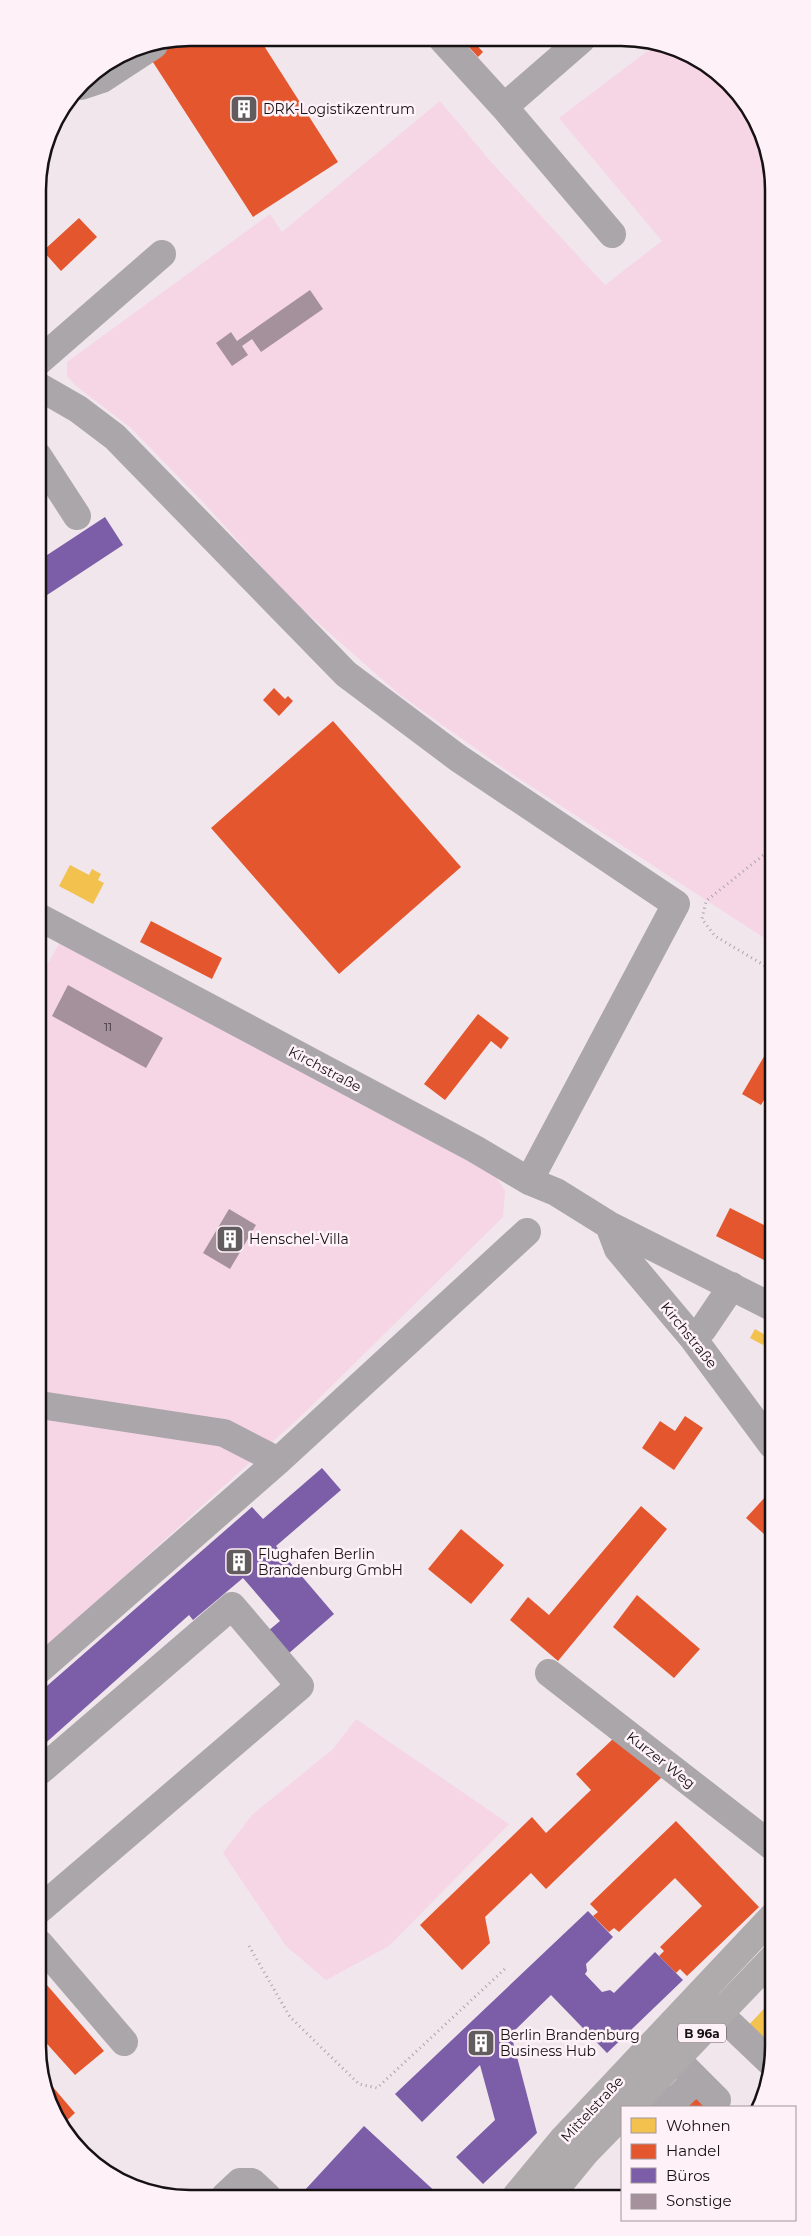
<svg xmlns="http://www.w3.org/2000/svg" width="811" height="2236" font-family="Montserrat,sans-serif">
<rect width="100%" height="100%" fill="#f0e6eb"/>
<path fill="#f6d6e4" d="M658 43 689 53 729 82 753 114 771 160 772 943 506 770 399 694 291 599 202 501 131 428 75 385 67 376V362L270 214 282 232 440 101 491 162 605 285 662 241 559 118Z
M63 937 488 1164 505 1191 503 1217 301 1416 40 1653 39 979Z
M356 1719 509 1824 389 1946 326 1980 286 1946 223 1853 252 1815 333 1749Z"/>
<path fill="#f2c14e" d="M70 865 89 875 92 869 101 874 98 880 104 883 93 904 59 886Z
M755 1329 767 1336 763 1345 750 1338Z
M773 1999V2045L768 2050 745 2029Z"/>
<path fill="#e4572e" d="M190 37 259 38 338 162 253 217 149 56 174 41Z
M472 40 483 52 478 57 467 45Z
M79 218 97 237 61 271 43 251Z
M274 688 285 699 288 696 293 701 279 716 263 700Z
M333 721 461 867 339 974 211 828Z
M151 921 222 958 212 979 140 942Z
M478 1014 509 1038 501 1049 491 1041 445 1100 424 1084Z
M772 1043V1087L761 1105 742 1094Z
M730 1208 772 1229V1253L768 1262 716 1236Z
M685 1416 703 1428 674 1470 642 1448 660 1421 675 1431Z
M767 1495 772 1499V1541L746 1518Z
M641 1506 667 1529 558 1661 510 1620 528 1597 549 1615Z
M461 1529 504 1565 471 1604 428 1569Z
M637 1595 700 1649 674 1678 613 1627Z
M614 1738 663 1776 546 1889 531 1873 485 1917 490 1943 462 1970 420 1925 532 1817 546 1833 591 1790 576 1774Z
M676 1821 759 1907 687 1976 680 1969 676 1973 659 1956 664 1951 660 1947 702 1906 675 1878 619 1932 614 1928 609 1932 593 1916 598 1912 590 1904Z
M40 1977 104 2051 75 2075 40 2036Z
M40 2072 75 2113 61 2126 40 2076Z
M694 2087 716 2107H676Z"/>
<path fill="#7b5ea7" d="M105 517 123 545 38 601V561Z
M322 1468 341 1490 276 1546 334 1614 288 1654 268 1631 280 1621 243 1578 193 1620 189 1615 40 1748V1692L252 1507 263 1519Z
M588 1911 613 1937 586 1964 587 1971 585 1974 602 1992 610 1990 614 1993 655 1952 683 1980 607 2053 551 1995 511 2034 537 2133 483 2184 456 2157 495 2120 480 2065 422 2122 395 2094Z
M364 2126 440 2196H309L304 2191Z"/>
<path fill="#a4919b" d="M310 290 323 309 261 352 252 339 242 346 248 355 232 366 216 343 231 332 237 341Z
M68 985 163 1038 146 1068 52 1016Z
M229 1209 256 1225 230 1269 203 1253Z"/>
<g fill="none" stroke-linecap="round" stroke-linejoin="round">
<path stroke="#a9a5a6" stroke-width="3" stroke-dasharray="1 4" stroke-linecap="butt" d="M771 849 706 901 702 919 715 936 772 970
M249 1946 290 2017 359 2084 377 2088 507 1967"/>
<path stroke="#aaa6a9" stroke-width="28" d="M442 39 504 107 612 234
M81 86 102 79 154 45
M504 107 581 40
M38 362 162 254
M38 386 78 409 115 437 346 674 458 758 676 904 529 1181
M38 456 77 516
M39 917 475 1149 529 1181 556 1192 609 1225 772 1307
M609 1225 618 1249 692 1337 772 1445
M692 1337 703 1329 732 1286
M40 1405 224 1433 278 1461
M40 1669 278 1461 527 1232
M549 1673 773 1847
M40 1771 232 1606 300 1686 40 1909
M40 1944 124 2042
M702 1997 771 2063
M683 2066 717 2100
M650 2087 670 2105 696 2080
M225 2196 240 2182H252L267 2196"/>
<path stroke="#afaaab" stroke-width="28" d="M630 2107 773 1958
M516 2196 564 2138 773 1916
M550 2196 586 2152 622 2115"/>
</g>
<defs>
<symbol id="building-square" viewBox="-11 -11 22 22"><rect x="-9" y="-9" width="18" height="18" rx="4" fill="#625c5f" stroke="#fef1f7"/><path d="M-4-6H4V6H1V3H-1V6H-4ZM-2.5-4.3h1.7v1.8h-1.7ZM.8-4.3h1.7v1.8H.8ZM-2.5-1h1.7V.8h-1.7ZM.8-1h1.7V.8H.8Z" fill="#fff"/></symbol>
</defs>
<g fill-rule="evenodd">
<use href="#building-square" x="228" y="93" width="32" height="32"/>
<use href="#building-square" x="214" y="1223" width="32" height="32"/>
<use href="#building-square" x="223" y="1546" width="32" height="32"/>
<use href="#building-square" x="465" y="2027" width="32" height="32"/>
</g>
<g text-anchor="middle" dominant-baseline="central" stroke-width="5" stroke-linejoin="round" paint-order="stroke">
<g font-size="11" fill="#3a3135">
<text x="108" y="1027">11</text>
</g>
<rect fill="#fef1f7" stroke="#5c5457" stroke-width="1" x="678" y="2023.5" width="48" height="19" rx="4"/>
<g font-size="12" font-weight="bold" fill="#161113">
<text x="702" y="2033">B 96a</text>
</g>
<g font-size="14" fill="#161113" stroke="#fef1f7" text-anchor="start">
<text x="263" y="109">DRK-Logistikzentrum</text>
<text x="249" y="1239">Henschel-Villa</text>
<text x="258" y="1554">Flughafen Berlin<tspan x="258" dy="16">Brandenburg GmbH</tspan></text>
<text x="500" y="2035">Berlin Brandenburg<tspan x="500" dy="16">Business Hub</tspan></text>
</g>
<g font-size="14" fill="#161113" stroke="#fef1f7">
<text transform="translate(325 1069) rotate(28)">Kirchstraße</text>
<text transform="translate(689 1335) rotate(51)">Kirchstraße</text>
<text transform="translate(661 1760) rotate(38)">Kurzer Weg</text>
<text transform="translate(592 2109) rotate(-47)">Mittelstraße</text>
</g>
</g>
<path d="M0 0H811V2236H0ZM190 46H621A144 144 0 0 1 765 190V2046A144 144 0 0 1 621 2190H190A144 144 0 0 1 46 2046V190A144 144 0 0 1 190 46Z" fill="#fef1f7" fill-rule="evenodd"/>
<path fill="none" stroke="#161113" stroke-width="2.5" d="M190 46H621A144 144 0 0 1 765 190V2046A144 144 0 0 1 621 2190H190A144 144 0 0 1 46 2046V190A144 144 0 0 1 190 46Z"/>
<rect x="621" y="2106" width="175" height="115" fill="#fef1f7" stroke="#a1979c"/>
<rect x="631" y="2118" width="25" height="15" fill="#f2c14e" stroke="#a1979c"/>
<text x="666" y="2131" font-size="15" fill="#161113">Wohnen</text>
<rect x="631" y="2144" width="25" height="15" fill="#e4572e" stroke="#a1979c"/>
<text x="666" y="2156" font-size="15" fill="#161113">Handel</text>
<rect x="631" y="2168" width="25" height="15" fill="#7b5ea7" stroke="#a1979c"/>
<text x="666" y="2181" font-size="15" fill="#161113">Büros</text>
<rect x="631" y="2194" width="25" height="15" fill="#a4919b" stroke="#a1979c"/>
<text x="666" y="2206" font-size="15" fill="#161113">Sonstige</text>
</svg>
